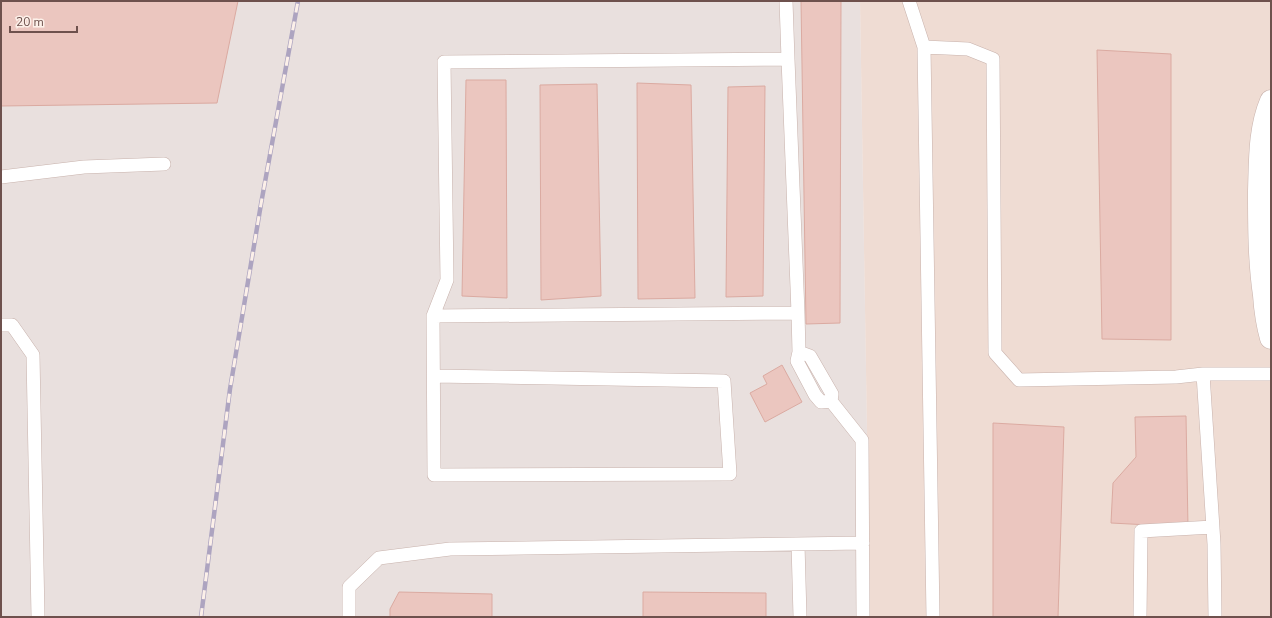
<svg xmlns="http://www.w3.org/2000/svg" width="1272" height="618" font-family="'Nunito Sans',sans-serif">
<rect width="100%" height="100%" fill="#f9ece4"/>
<path fill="#efdcd3" d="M860 1H1271V617H870Z"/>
<path fill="#e9e0de" d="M1 1H860L870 617H1Z"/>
<path fill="#ebc6bf" stroke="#dbaaa1" d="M1 1H238L217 103 1 106Z
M801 1H841L840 323 806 324Z
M1097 50 1171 54V340L1102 339Z
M466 80H506L507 298 462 296Z
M637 83 691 85 695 298 638 299Z
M597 84 601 296 541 300 540 85Z
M765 86 763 296 726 297 728 87Z
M782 365 802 402 765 422 750 393 767 384 763 376Z
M1186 416 1188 527 1111 523 1113 483 1136 457 1135 417Z
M993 423 1064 427 1058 617H993Z
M399 592 492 594V617H390V609Z
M643 592 766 593V617H643Z"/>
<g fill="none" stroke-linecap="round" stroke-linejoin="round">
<defs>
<path id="lane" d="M909 1 924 47 968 49 993 59 995 353 1019 380 1176 377 1203 374
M924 47 933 617
M788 59 798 313
M1 177 84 167 164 164
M433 316 447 280 444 62 788 59 786 1
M1 325H12L33 355 38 617
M434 376 724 381 730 474 434 475 433 316 798 313 799 352
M831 401 821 402 815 395 797 361 799 352 810 356 832 394 831 401 862 440 863 617
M798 544 800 617
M349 617V587L379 558 450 549 863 543
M1140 617 1141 531 1213 527
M1215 617 1214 544 1203 374H1271"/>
<path id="street" d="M1271 101C1259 129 1260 161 1259 191 1259 226 1259 261 1264 295 1265 310 1267 324 1271 338"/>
</defs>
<use href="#lane" stroke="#c8b2ac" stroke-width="14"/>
<use href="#street" stroke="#c8b2ac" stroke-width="23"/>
<use href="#lane" stroke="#fff" stroke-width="13"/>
<use href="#street" stroke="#fff" stroke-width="22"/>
<defs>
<path id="rail" d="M201 617 230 389 261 204 298 1"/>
</defs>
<use href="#rail" stroke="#ada4c0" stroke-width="4.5"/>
<use href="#rail" stroke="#fcf0e9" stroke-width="3" stroke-dasharray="9" stroke-linecap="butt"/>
</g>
<rect width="1272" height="618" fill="none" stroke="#6e514d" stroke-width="4"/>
<path d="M10 26v6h67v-6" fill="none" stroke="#6e514d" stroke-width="2"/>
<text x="16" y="26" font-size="12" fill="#6e514d" stroke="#fcf0e9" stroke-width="3" paint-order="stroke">20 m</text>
</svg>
